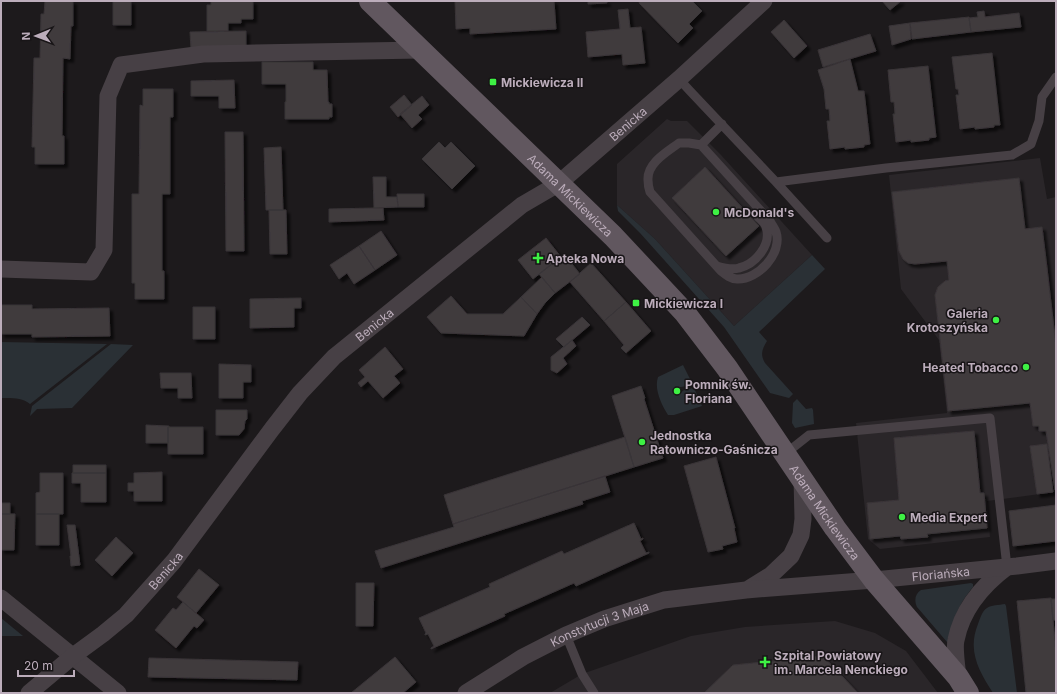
<svg xmlns="http://www.w3.org/2000/svg" width="1057" height="694" font-family="Inter,sans-serif">
<defs>
<filter id="shadow"><feDropShadow dx="3.5" dy="3.5" stdDeviation="1" flood-color="#0009"/></filter>
</defs>
<rect width="100%" height="100%" fill="#1d1a1c"/>
<path fill="#2a2629" d="M667 119 671 121H687L721 155 812 255 734 326 655 239 617 205V164Z
M1040 158 1047 199 1056 197V489L1055 490V492L987 501 990 537 880 549 868 539 856 423 947 413 939 340 901 289 889 175Z
M835 621 875 633 906 651 938 693H550L582 674 691 636 745 627Z"/>
<path fill="#2a3035" d="M617 205 655 239 734 326 812 255 825 269 759 332 767 341C762 349 760 355 765 363L793 394 789 398 770 393 724 327 640 233 618 211Z
M1 342 107 344 30 404C22 397 10 398 1 398Z
M111 344 133 345 72 408 37 409 30 416 32 406Z
M683 365 691 381C685 388 683 387 675 387L673 389V392L674 394 678 395 684 390 694 388 702 406 674 415H668C661 404 654 389 658 377Z
M797 399 806 409 812 408 813 410 814 424 795 428 792 423 793 403Z
M971 583 973 584V587C958 605 953 620 948 642H947L917 607C914 600 915 594 921 590Z
M1005 604 1006 606 1017 693H993C979 671 967 651 978 624 980 619 982 611 987 608 991 605 999 605 1005 604Z
M1 618 23 636H1Z"/>
<path fill="#3f3a3d" stroke="#393437" filter="url(#shadow)" d="M45 1H73V26H71L70 59 63 58 62 136H64V164H35V147H32L34 58H40L41 14H44Z
M113 1H131V25H113Z
M211 1H253V19H241V23H228V31H207V5H211Z
M455 1H554L556 29 470 34V28L456 29Z
M588 1H607V3L588 4Z
M640 1H692L702 11 689 24 693 28 678 43 639 3Z
M882 1H901L890 10Z
M628 9 630 28 641 27 645 63 623 65 622 54 588 57 586 32 620 29 618 10Z
M984 11 985 17 1019 13 1021 27 971 32 969 18 978 17 977 12Z
M969 17 971 32 912 39 910 23Z
M784 20 807 46 794 58 771 32Z
M910 23 911 39 892 45 889 26Z
M246 31V48L191 49 190 32Z
M870 34 876 51 823 67 818 50Z
M992 53 1000 125H994V127L975 129V127L960 129 956 95H959L958 89H956L952 57Z
M850 59 858 91H864L870 144 864 145V147L845 149V147L830 149 827 121H830L829 109H826L824 89 818 70Z
M262 62H313V70H327L328 102H329V104H332V117H329V119H285V102H286V84H262Z
M928 66 936 137 929 138V140L911 142V140L896 142 893 114H895L894 102H891L888 70Z
M234 80 235 108H219V96H191V81Z
M143 89H173V117H170V194H162V271H164V299H135V283H132V194H139L140 105 143 106Z
M404 95 412 105 398 117 390 107Z
M422 96 429 105 418 115 422 119 412 128 400 114Z
M225 132H243L244 251H226Z
M439 142 445 148 451 142 475 166 452 189 422 159Z
M281 147 283 210H266L264 148Z
M705 167 759 226 726 256 672 198Z
M373 177H386V197H397L398 207 374 208Z
M1019 178 1025 229 1042 227 1047 268 1056 346V489L1055 490 1046 431H1039V426H1033L1030 403 948 411 935 295 938 287 945 281 949 280 947 261 915 264 908 263 903 259 899 251 892 192Z
M397 194H424V207H398Z
M374 208H383L384 220 329 222V209Z
M269 210H286L287 254H270Z
M381 231 397 255 375 270 359 246Z
M546 238 561 257 533 279 518 260Z
M359 246 375 270 354 284 347 273 339 279 330 265Z
M564 254 580 274 555 293 539 274Z
M591 263 626 302 604 321 570 282Z
M542 277 555 293 545 303 537 314 521 297Z
M451 296 467 314H503L521 297 537 314 524 336 441 333 427 317Z
M301 298V308H294V327L250 328V299Z
M626 302 651 331 626 353 621 348 624 345 604 321Z
M1 305H32V309L109 308 110 336 32 337V334H1Z
M193 307H215V339H193Z
M582 317 590 325 564 347 556 339Z
M572 340 576 346 563 358 567 364 557 373 551 370V357Z
M385 347 403 369 394 376 400 383 383 398 368 381 361 387 358 383 365 377 359 370Z
M219 364 251 365V382H243V398H219Z
M160 373H191L192 398H178V388H161Z
M641 386 645 398 644 399 663 458 634 467 612 396Z
M216 410H247V419L245 421 244 429 239 435H216Z
M146 425 169 426V427H168V443H146Z
M168 427H203V454H168Z
M974 431 980 493H984L987 528 927 534 928 537 901 539 900 536 870 539 867 503 899 500 894 438Z
M625 437 634 467 453 524 444 495Z
M1047 444 1053 492 1037 494 1030 446Z
M716 457 735 528H734L737 542 722 546 723 549 708 552 684 466Z
M73 465H106V473H73Z
M162 472V501H134V491H128V483H134V473Z
M40 473H63V514H36V493L40 492Z
M72 473H106V502H81V483H72Z
M605 476 610 492 582 501 583 504 381 568 375 551 454 527 453 524Z
M1 503H10V514H1Z
M1056 505V541L1013 546 1009 511Z
M1 514H15L14 550H1Z
M36 514H59V545H36Z
M634 523 641 539 643 538V539L640 541 646 553 649 552V553L576 586 574 583 504 614 505 616 431 649V648L434 646 428 634 425 635V634L426 633 419 618 490 587 489 584 562 551 564 554Z
M67 525H75L80 565 71 566 70 556H71Z
M116 537 133 553 112 576 95 560Z
M199 569 219 585 196 613 177 597Z
M356 583H374L373 626H356Z
M1051 598 1056 652V693H1026L1017 601Z
M1051 599H1056V620H1053Z
M183 602 204 620 197 628 194 626 176 648 155 630 173 608 176 610Z
M823 656 858 693H704L733 665Z
M395 657 416 682 403 693H351Z
M149 658 298 662 297 680 148 677Z"/>
<g fill="none" stroke-linecap="round" stroke-linejoin="round">
<path stroke="#474045" stroke-width="9" d="M679 79 690 91 776 182 886 168 1012 155 1031 144 1039 121 1042 97 1056 77
M679 143H689L701 145 770 221C772 225 775 229 776 232 783 253 758 280 737 279 731 279 726 275 721 271L650 192C649 189 648 184 648 180 647 163 667 152 679 143Z
M701 145 722 124
M776 182 827 238
M717 266C724 268 732 270 739 268 756 264 772 244 766 227 765 223 761 220 758 217
M785 454 809 435 990 418 1007 567
M566 635 582 674 594 693"/>
<g stroke="#474045" stroke-width="17">
<path d="M1 269 91 272 104 250 108 96 121 65 203 54 420 50"/>
<path d="M750 588 771 575 791 556 801 535 803 519 802 478"/>
<path d="M1 598 118 693"/>
<path d="M958 677C957 668 954 648 956 640 962 610 983 585 1007 567"/>
<path id="s1" d="M29 693 73 656 103 634 126 615 174 561 272 429 300 393 334 357 522 205 558 184 679 79 764 1"/>
<path id="s2" d="M466 693 523 657 566 635 604 619 664 600 746 590 874 580 1017 566 1056 561"/>
</g>
<path stroke="#61575f" stroke-width="22" id="s3" d="M370 1 613 236 685 313 727 368 835 528 874 580 958 677 968 693"/>
</g>
<g fill="#3ef144" stroke="#181517" stroke-width="1.5">
<rect x="489" y="78" width="8" height="8" rx="2"/>
<circle cx="716" cy="212" r="4"/>
<path d="M536 252h4v4h4v4h-4v4h-4v-4h-4v-4h4z"/>
<rect x="632" y="299" width="8" height="8" rx="2"/>
<circle cx="996" cy="320" r="4"/>
<circle cx="1026" cy="367" r="4"/>
<circle cx="677" cy="391" r="4"/>
<circle cx="642" cy="442" r="4"/>
<circle cx="902" cy="517" r="4"/>
<path d="M763 656h4v4h4v4h-4v4h-4v-4h-4v-4h4z"/>
</g>
<g text-anchor="middle" dominant-baseline="central" stroke-width="3" stroke-linejoin="round" paint-order="stroke">
<g font-size="12" font-weight="bold" fill="#bcadbb" stroke="#181517" text-anchor="start">
<text x="501" y="82">Mickiewicza II</text>
<text x="724" y="212">McDonald's</text>
<text x="546" y="258">Apteka Nowa</text>
<text x="644" y="303">Mickiewicza I</text>
<text x="988" y="313" text-anchor="end">Galeria<tspan x="988" dy="14">Krotoszyńska</tspan></text>
<text x="1018" y="367" text-anchor="end">Heated Tobacco</text>
<text x="685" y="384">Pomnik św.<tspan x="685" dy="14">Floriana</tspan></text>
<text x="650" y="435">Jednostka<tspan x="650" dy="14">Ratowniczo-Gaśnicza</tspan></text>
<text x="910" y="517">Media Expert</text>
<text x="774" y="655">Szpital Powiatowy<tspan x="774" dy="14">im. Marcela Nenckiego</tspan></text>
</g>
<g font-size="12" fill="#bcadbb" stroke="#181517">
<text stroke="none"><textPath href="#s1" startOffset="832">Benicka</textPath></text>
<text stroke="none"><textPath href="#s3" startOffset="279">Adama Mickiewicza</textPath></text>
<text stroke="none"><textPath href="#s1" startOffset="508">Benicka</textPath></text>
<text stroke="none"><textPath href="#s3" startOffset="687">Adama Mickiewicza</textPath></text>
<text stroke="none"><textPath href="#s1" startOffset="184">Benicka</textPath></text>
<text stroke="none"><textPath href="#s2" startOffset="498">Floriańska</textPath></text>
<text stroke="none"><textPath href="#s2" startOffset="151">Konstytucji 3 Maja</textPath></text>
</g>
</g>
<rect width="1057" height="694" fill="none" stroke="#bcadbb" stroke-width="4"/>
<g transform="translate(36 36) rotate(269)" stroke="#181517" stroke-width="3" paint-order="stroke">
<path d="M0-3L7 15L0 10L-7 15Z" fill="#bcadbb"/>
<text y="-6" font-size="11" font-weight="bold" text-anchor="middle" fill="#bcadbb">N</text>
</g>
<path d="M18 670v6h56v-6" fill="none" stroke="#bcadbb" stroke-width="2"/>
<text x="24" y="670" font-size="12" fill="#bcadbb" stroke="#181517" stroke-width="3" paint-order="stroke">20 m</text>
</svg>
